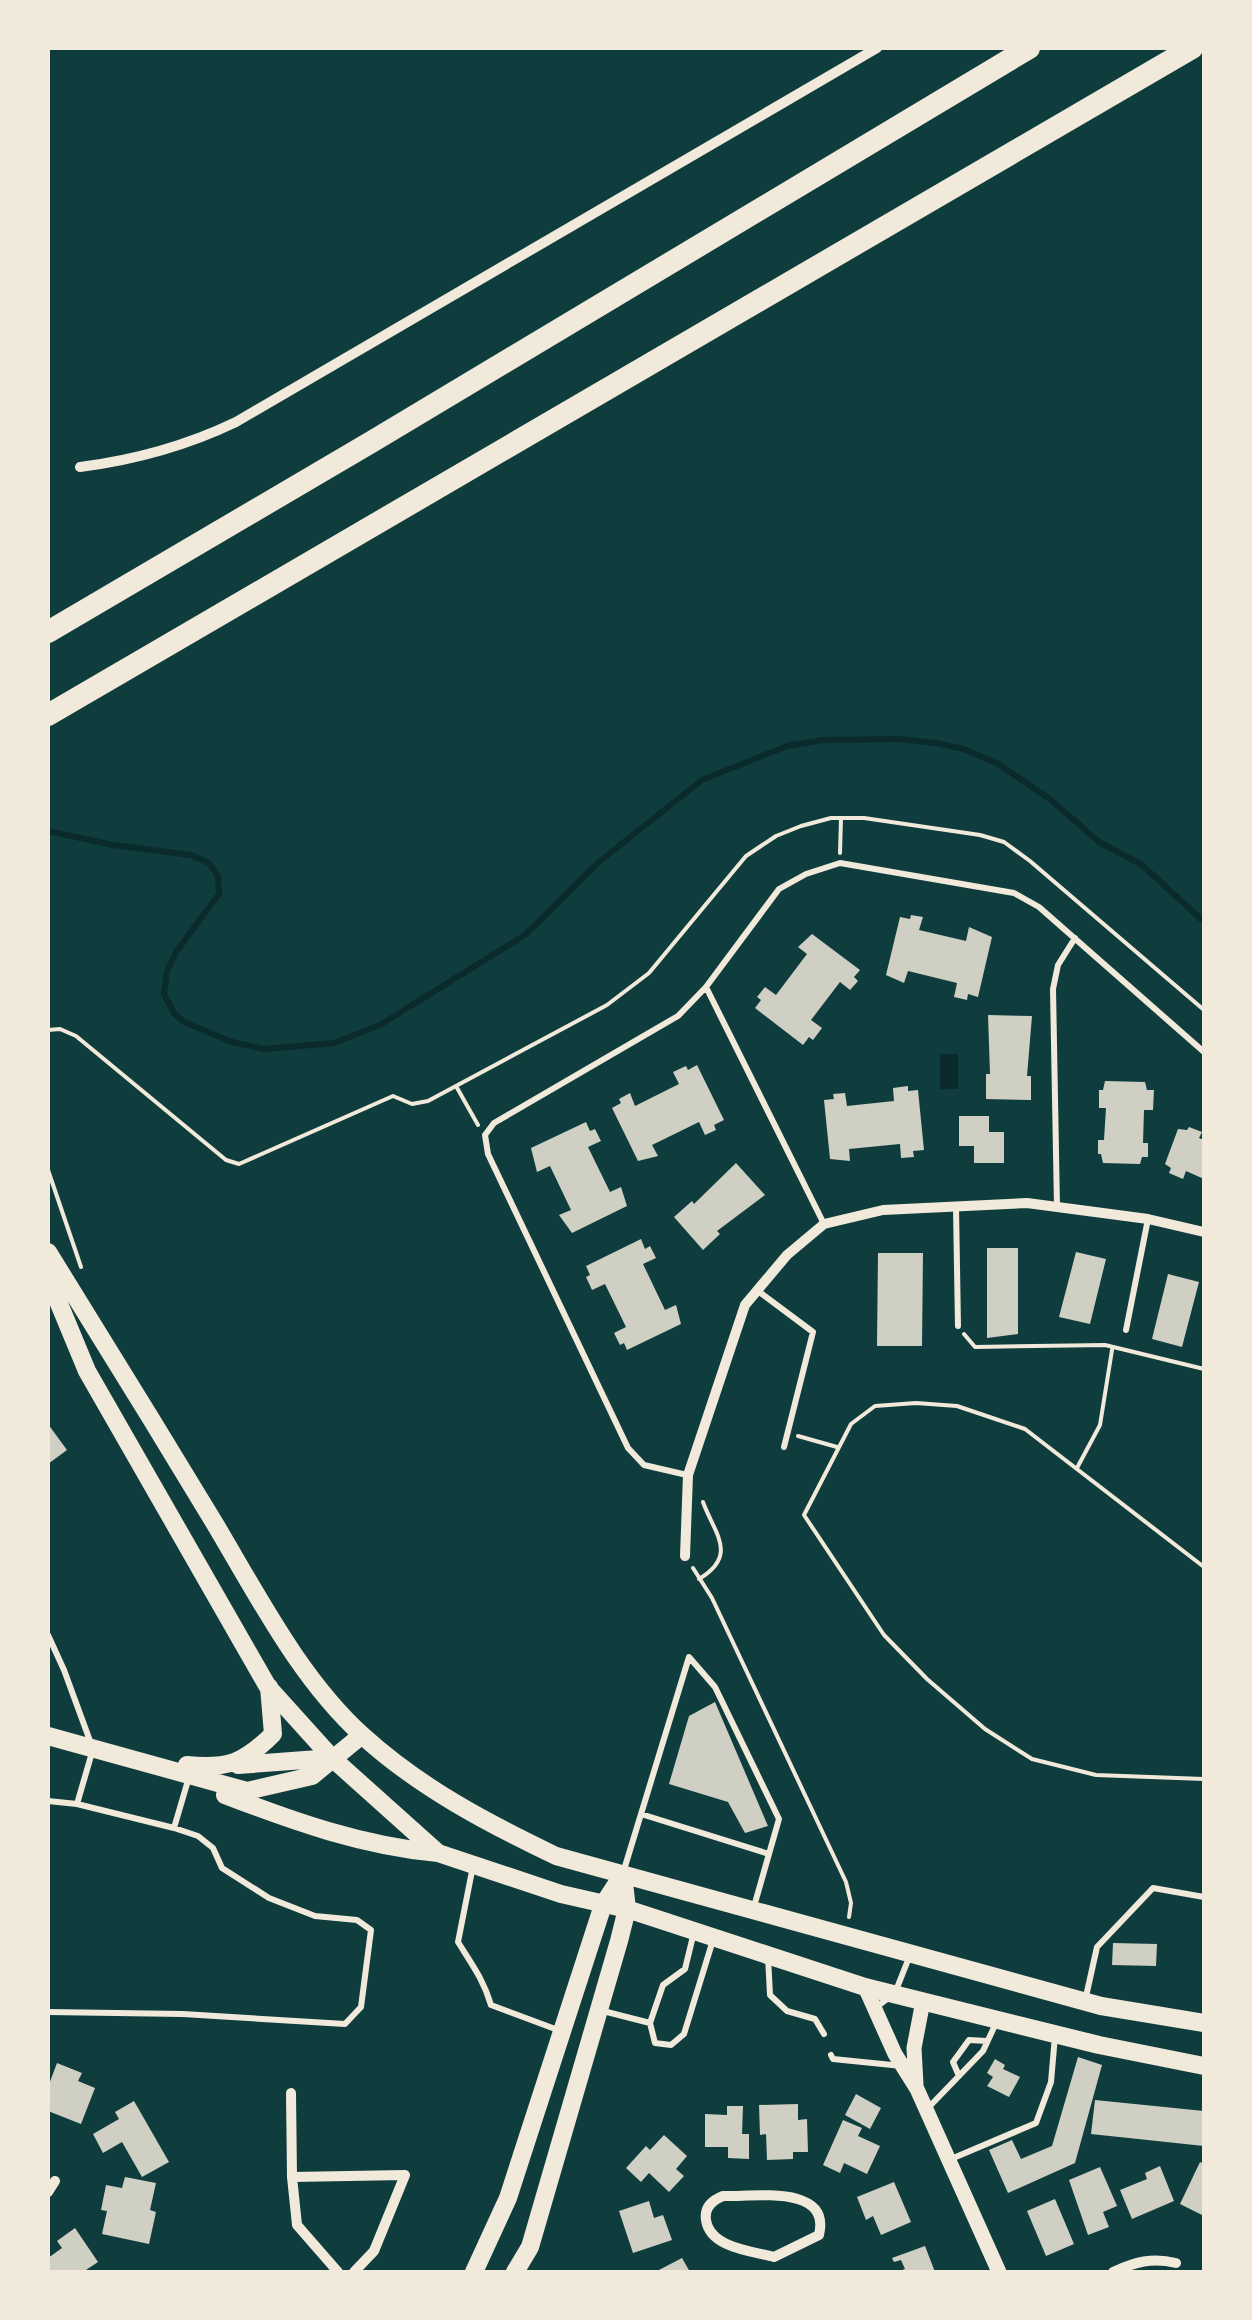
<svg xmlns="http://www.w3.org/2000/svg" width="1252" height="2320" font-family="'Open Sans',sans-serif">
<rect width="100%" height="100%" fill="#0f3d3e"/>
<path fill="#0a2a2b" d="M940 1054H958V1089H940Z"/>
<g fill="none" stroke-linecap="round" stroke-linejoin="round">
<path stroke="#0a2a2b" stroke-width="6" d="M48 831 113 845 191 855 209 863 218 876 219 894 176 952 167 971 164 994 174 1013 184 1022 232 1042 264 1049 334 1043 380 1025 525 935 600 861 702 780 787 746 823 740 899 739 936 743 964 749 998 764 1050 799 1099 842 1142 865 1201 919 1204 918"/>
</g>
<path fill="#cfcfc3" d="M911 915 923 917 919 930 966 941 969 927 992 937 978 997 968 994 967 1000 954 997 957 983 908 971 904 983 886 975 900 917 910 919Z
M812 934 860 970 854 977 858 981 850 990 840 982 811 1020 822 1028 813 1040 809 1037 803 1045 755 1008 761 1000 757 997 765 987 776 995 807 954 798 947Z
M988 1015 1032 1016 1027 1076H1031V1100L986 1099V1074H990Z
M697 1065 724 1120 714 1125 716 1130 705 1135 699 1122 652 1145 658 1156 638 1161 612 1108 621 1103 619 1099 630 1093 635 1106 679 1084 673 1072 686 1066 688 1070Z
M1105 1081 1145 1082 1147 1090H1154L1153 1110H1144L1143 1143H1148V1157H1142L1140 1164 1103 1163 1101 1154H1098V1140H1104L1106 1108H1099V1090H1103Z
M908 1086V1091L918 1090 924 1150 913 1151 914 1157 901 1158 900 1144 849 1149 850 1161 830 1159 824 1100 834 1099 833 1094 845 1093 847 1106 894 1101 893 1088Z
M959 1116H989V1132H1004V1163H974V1146H959Z
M586 1122 590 1131 595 1129 601 1141 588 1147 610 1192 621 1187 627 1206 572 1233 559 1215 571 1210 550 1166 537 1172 531 1148Z
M1189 1127 1202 1132 1199 1138 1204 1140V1179L1186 1171 1183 1179 1169 1173 1171 1168 1165 1164 1178 1129 1187 1130Z
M736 1163 765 1195 717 1231 720 1234 703 1250 674 1217 692 1201 694 1204Z
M641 1239 645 1249 650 1246 656 1258 643 1264 665 1310 676 1305 681 1324 627 1350 624 1343 620 1345 614 1333 626 1327 605 1284 592 1290 586 1277 590 1275 586 1266Z
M987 1248H1018V1334L987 1338Z
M1076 1252 1106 1259 1090 1324 1059 1317Z
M878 1253H923L922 1346H877Z
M1168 1274 1199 1282 1182 1347 1152 1339Z
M48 1424 67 1450 48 1464Z
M715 1702 768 1826 745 1833 728 1802 669 1784 689 1716Z
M1113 1943 1157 1944 1156 1966 1112 1965Z
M1078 2057 1102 2065 1075 2163 1008 2193 989 2150 1012 2140 1021 2159 1052 2146Z
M995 2059 1005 2065 1003 2069 1020 2077 1009 2097 987 2086 993 2077 987 2073Z
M57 2063 82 2073 78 2081 95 2088 81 2124 48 2111V2087Z
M856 2094 881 2108 870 2129 845 2115Z
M1095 2100 1204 2111V2146L1091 2134Z
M134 2101 169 2162 142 2177 122 2142 103 2153 93 2134 119 2119 115 2112Z
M798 2104V2120L807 2119 808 2152H793V2159L767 2160 766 2134 760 2135 759 2105Z
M727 2106H743L742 2134H749V2159L728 2158V2147H705V2114L727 2115Z
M843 2120 862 2128 858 2136 880 2146 867 2174 844 2163 840 2173 823 2165Z
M664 2135 687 2156 676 2169 684 2176 669 2192 649 2173 641 2182 626 2168 646 2146 650 2150Z
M1200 2162 1204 2164V2216L1180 2204Z
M1160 2166 1174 2201 1132 2219 1120 2190 1147 2179 1145 2173Z
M1100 2167 1117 2206 1103 2212 1109 2227 1088 2235 1069 2180Z
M125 2177 156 2183 150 2210 156 2212 149 2244 102 2234 107 2211 101 2210 106 2185 122 2188Z
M894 2182 911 2222 881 2235 873 2216 866 2220 857 2197Z
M1055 2199 1074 2244 1046 2256 1027 2211Z
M649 2201 654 2218 663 2215 672 2240 633 2253 619 2211Z
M75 2228 98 2262 83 2272H50L48 2258 62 2248 57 2241Z
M925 2246 935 2272H896L905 2269 901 2260 894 2262 892 2258Z
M682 2258 690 2272H655Z"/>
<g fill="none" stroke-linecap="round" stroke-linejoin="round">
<path stroke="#f1e9da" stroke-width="4" d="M840 853 841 818
M48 1030 60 1029 76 1036 226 1160 239 1164 393 1096 412 1104 428 1101 607 1005 649 973 746 856 776 836 801 826 831 818H864L980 835 1004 842 1030 861 1204 1010
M456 1086 478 1125
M48 1170 81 1267
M964 1334 975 1347 1105 1345 1204 1369
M798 1436 837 1447
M1077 1468 1100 1425 1112 1350
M1204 1567 1025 1429 957 1406 916 1403 875 1406 851 1424 804 1515 884 1635 927 1679 985 1729 1032 1759 1096 1775 1204 1779
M693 1568 712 1598 846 1882 851 1903 849 1917
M699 1579C739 1555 714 1533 703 1502"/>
<path stroke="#f1e9da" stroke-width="6" d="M956 1207 958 1326
M1057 1207 1053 989 1058 965 1075 938
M824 1224 706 987 779 889 806 874 840 863 1014 893 1039 907 1204 1052
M758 1291 813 1332 784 1447
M1126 1330 1148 1219
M687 1475 644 1465 628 1448 488 1154 485 1135 494 1123 678 1016 706 987
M48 1635 64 1670 93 1749 77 1804 48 1801
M77 1804 174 1828
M641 1814 769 1854
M473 1866 458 1942C473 1966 483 1979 491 2005L558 2030
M623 1873 689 1657 715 1687 779 1819 753 1910
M694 1932 685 1969 663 1985 650 2023 655 2043 671 2045 684 2034 713 1940
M768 1957 770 1995 787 2011 815 2019 824 2034
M1085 2001 1097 1947 1153 1888 1204 1897
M875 2008 895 1993 910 1955
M603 2011 650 2023
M48 2012 183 2014 345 2024 361 2007 371 1930 357 1920 315 1916 269 1898 222 1868 213 1848 198 1836 174 1828 189 1777
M831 2055 833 2059 902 2066
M959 2076 953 2062 969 2040 987 2041
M928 2108 983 2051 997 2021
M951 2159 1036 2123 1051 2082 1055 2036"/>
<path stroke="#f1e9da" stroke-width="10" d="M80 467C135 460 186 446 236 422L877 48
M685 1556 688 1475 745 1305 787 1255 824 1224 883 1210 1027 1203 1148 1219 1204 1232
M291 2093 292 2177 297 2225 338 2272
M292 2177 405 2175 374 2251 354 2272
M48 2192 55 2181
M723 2196C754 2197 831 2184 819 2235L774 2257C752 2251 710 2248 706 2220 704 2207 713 2200 723 2196Z
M1113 2272C1135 2262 1152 2257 1176 2263"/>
<path stroke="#f1e9da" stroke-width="15" d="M865 1987 895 2054 917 2089 999 2272
M916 2085 914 2048 923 2001"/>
<path stroke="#f1e9da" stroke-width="18" d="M48 1252C104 1342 160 1433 215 1524 258 1596 300 1679 363 1736 419 1787 487 1823 556 1856L1101 2006 1204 2023
M48 1277 87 1371 268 1687 332 1758 438 1853 561 1894 627 1909 865 1987 1099 2045 1204 2066
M48 1736 247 1791 312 1776 362 1735
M187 1765C228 1769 244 1763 273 1734L269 1687
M238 1765 332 1758
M225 1795C295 1822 363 1846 438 1853
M474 2272 508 2198 603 1905 623 1874
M515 2272 530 2247 619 1941 627 1909 623 1874"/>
<path stroke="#f1e9da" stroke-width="22" d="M48 632 373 441 1029 48
M48 715 1192 48"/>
</g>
<rect width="1252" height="2320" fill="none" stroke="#f1e9da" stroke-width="100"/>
</svg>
